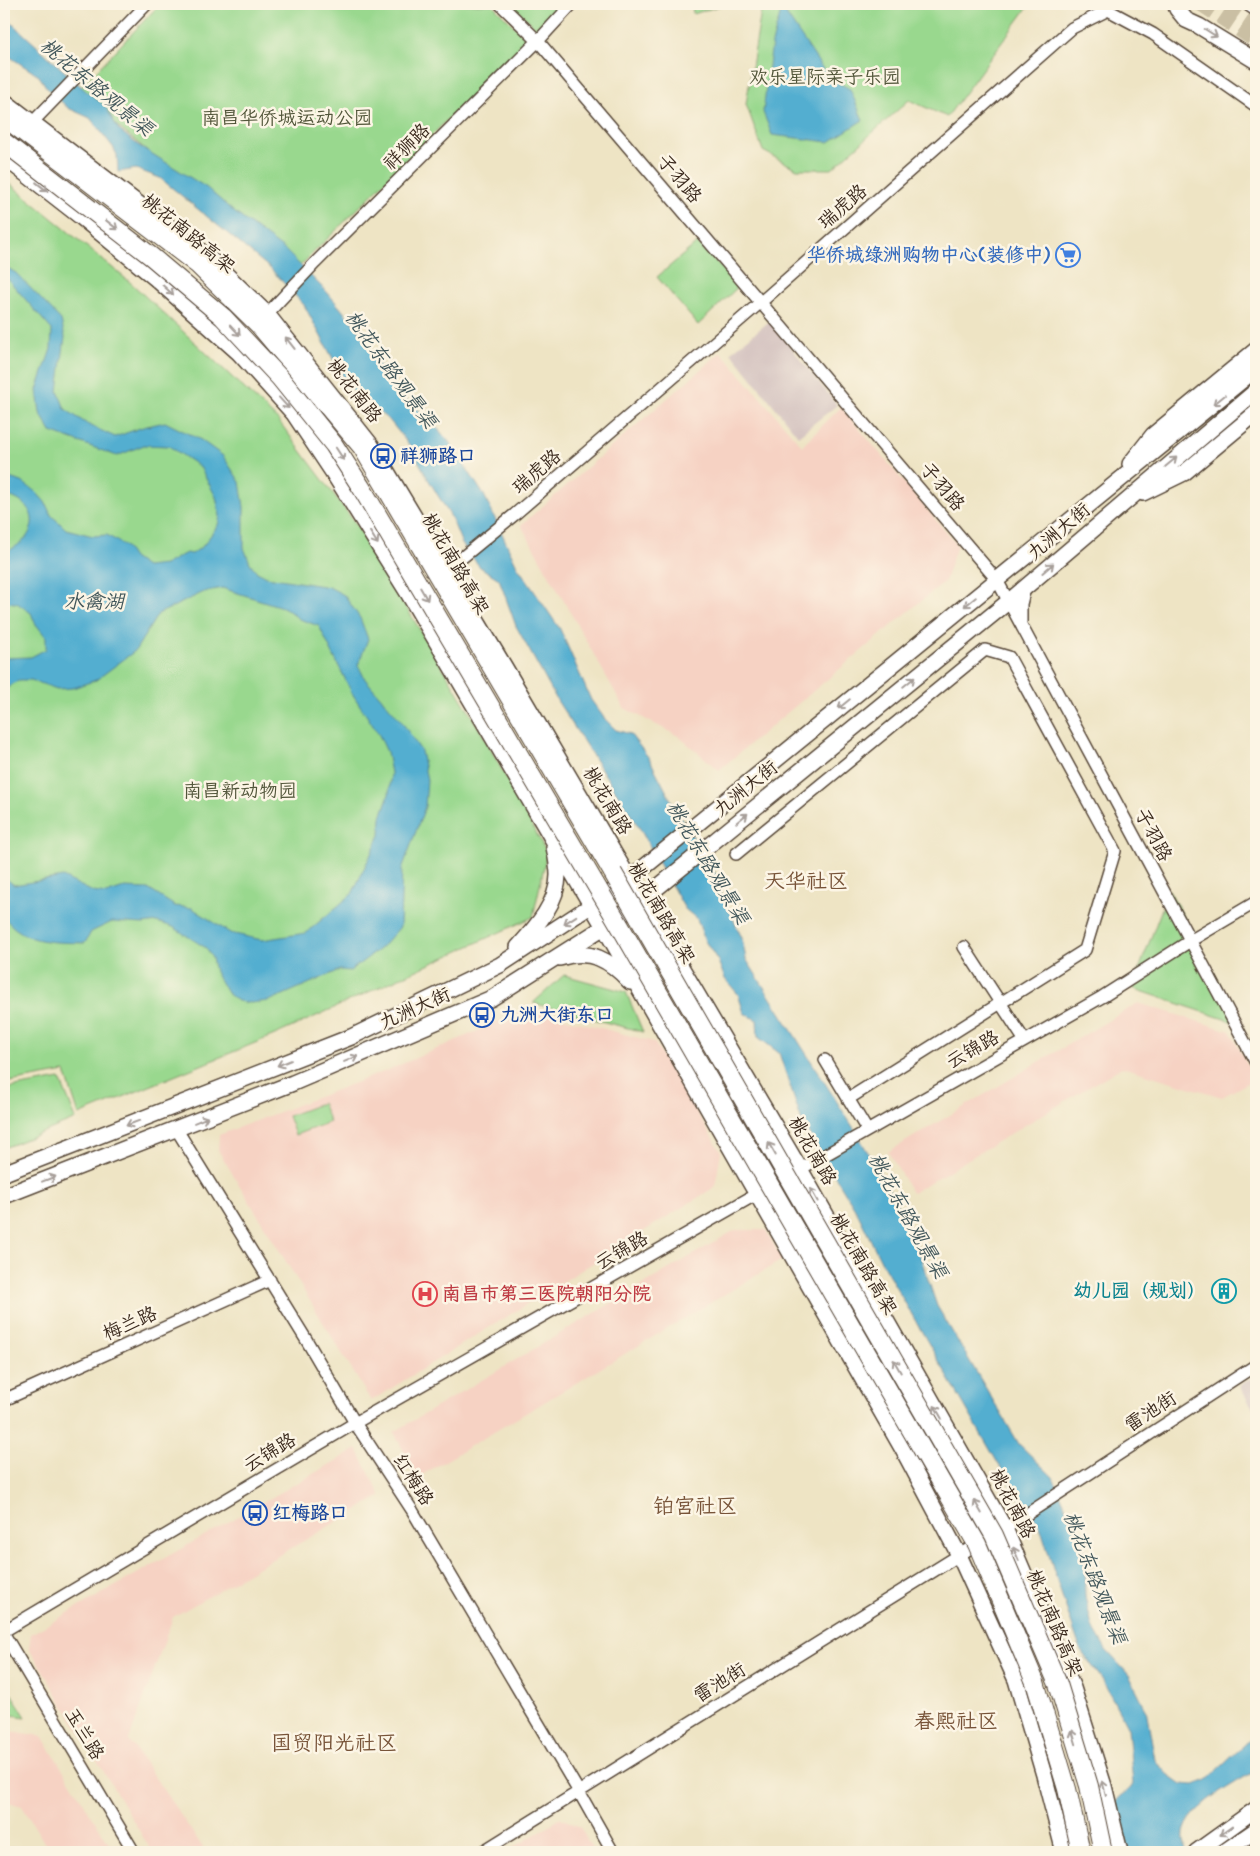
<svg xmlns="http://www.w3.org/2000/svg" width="1260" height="1856" font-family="Mynerve,'LXGW WenKai TC',sans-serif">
<rect width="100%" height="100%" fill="#fcf5e5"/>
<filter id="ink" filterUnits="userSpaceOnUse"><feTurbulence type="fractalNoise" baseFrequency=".02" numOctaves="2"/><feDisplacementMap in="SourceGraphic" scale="10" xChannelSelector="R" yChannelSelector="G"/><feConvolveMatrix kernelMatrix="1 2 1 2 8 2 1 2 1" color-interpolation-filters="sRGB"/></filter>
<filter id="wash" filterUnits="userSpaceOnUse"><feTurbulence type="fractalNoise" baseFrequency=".0096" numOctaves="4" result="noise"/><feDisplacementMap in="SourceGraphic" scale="20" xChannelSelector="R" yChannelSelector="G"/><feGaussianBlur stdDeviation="1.12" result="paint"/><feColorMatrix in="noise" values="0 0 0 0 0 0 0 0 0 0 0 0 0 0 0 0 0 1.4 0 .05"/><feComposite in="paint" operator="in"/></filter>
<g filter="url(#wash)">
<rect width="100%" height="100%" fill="#eee4c4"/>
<path fill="#f6d2c3" d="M721 352 802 446 841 407 957 545 945 581 719 770 678 736 624 708 521 525Z
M1138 1003 1230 1031 1255 1079 1222 1097 1122 1067 912 1193 888 1152Z
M525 1008 654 1042 721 1152 715 1187 371 1401 218 1150 219 1135 386 1071 489 1026Z
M735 1230H766L782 1260 417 1478 394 1432Z
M357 1449 381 1496 173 1617 129 1740 206 1852H152L29 1648 31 1634Z
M4 1730 42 1736 114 1852H50L22 1806 4 1801Z
M561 1818 580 1827 594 1852H507Z"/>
<path fill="#d1bfbd" d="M770 321 837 405 798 436 731 352Z
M1256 1375V1413L1239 1386Z"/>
<path fill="#99d88e" stroke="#6a8156" d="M160 4H492L528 40 295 271 101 113 78 90Z
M511 4H563L539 31Z
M692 4H726L693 14Z
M761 4H1030L947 117 909 100 832 169H797L763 151 746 104 762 5Z
M4 179 131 283 278 420 356 524 482 733 547 853 533 917 277 1034 79 1115 65 1072 4 1083Z
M697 243 740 285 698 325 657 277Z
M1169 890 1242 1025 1132 988Z
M564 975 626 992 643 1032 533 1003Z
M60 1079 76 1119 4 1148V1089Z
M322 1103 330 1122 295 1135 288 1116Z
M4 1682 26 1717 4 1714Z"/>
<path fill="#52aed0" stroke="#466c77" d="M782 8 829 78 850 89 863 120 829 142 772 135 763 112 772 43Z
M4 16 86 91 105 106 119 130 138 145 207 188 234 212 285 250 327 292 358 329 390 384 406 400 431 421 450 443 484 495 517 566 560 629 591 700 605 719 616 730 630 734 649 758 675 808 716 875 717 885 742 938 746 959 853 1127 889 1189 913 1235 937 1306 1019 1444 1053 1477 1084 1551 1085 1596 1092 1626 1106 1650 1129 1675 1146 1709 1155 1760 1167 1774 1181 1784 1194 1785 1207 1780 1256 1734V1770C1235 1784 1189 1806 1184 1833 1183 1838 1185 1846 1186 1852H1128L1116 1802C1120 1794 1129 1793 1133 1784L1128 1728 1102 1679 1081 1651 1061 1593 1040 1526 1010 1484 882 1263 857 1212 802 1122 779 1053 758 1037 757 1020 744 1013 738 994 725 979 718 961 705 941 697 919 685 909 640 829 558 702 516 626 499 579 480 567 462 544 451 517 428 479 411 447 390 421 351 389 338 368 304 305 271 269 160 178 136 169 118 172 117 155 113 147 90 118 68 108 47 88 39 76 4 53Z
M4 266 16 273 61 320 65 337 58 391 65 409 87 424 115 437 143 427 165 422 201 440 223 456 240 482 244 507V548L250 563 257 572 267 577 329 587 344 595 360 618 368 639 358 665 365 679 402 722 421 751 427 780 425 807 402 869 400 927 382 947 350 971 340 970 269 1001 250 1003 238 1001 227 993 215 972 212 958 206 948 173 927 157 922 143 924 112 922 91 932 85 943C64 942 36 944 19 931 13 928 9 922 4 918V877L14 885 63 877 93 892 106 894 124 888 148 889 175 906 192 908 230 933 262 940 306 933 352 894 380 835 381 817 389 794 391 773 387 752 379 735 352 693 319 626 299 619 285 608 222 588 204 592 158 614 135 651 96 680 73 688 57 689 31 680H19L4 690V658L31 657 46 649V637L35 623 31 613 17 603 4 602V561L7 551C41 537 41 503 4 495V479L6 477 22 482 36 492 45 502 51 515 66 529 93 536 107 535 125 546 133 558 146 567 164 565 186 553 192 554 203 546 218 525 220 516 216 497 200 467 169 446 144 445 117 456 51 432 40 413 37 390 51 349 52 330 6 277H4Z"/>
</g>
<g filter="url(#ink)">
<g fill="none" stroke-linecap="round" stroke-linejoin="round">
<path stroke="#cabfa3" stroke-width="15" stroke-dasharray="15 8" stroke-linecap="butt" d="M1201 4 1256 41
M1228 4 1256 23"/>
<defs>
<path id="minor" d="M500 4 538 41 997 580 1256 1063
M27 128 147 4
M267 314 315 263 538 41 572 4
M447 570 514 515 761 302 1072 28 1108 10 1153 34 1256 106
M1021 622V604L1025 588
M736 854 985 650 1009 657 1115 851 1085 950 848 1099
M964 947 1025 1041
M825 1060 867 1130
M177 1130 307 1341 355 1423 412 1510 579 1792 613 1852
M4 1400 270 1280
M998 1533 1256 1365
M4 1631 355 1423 1102 997 1190 941 1256 902
M4 1634 134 1852
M482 1852 977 1544"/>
<path id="major" d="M1175 4 1177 9 1186 20 1199 26 1256 61
M1250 4 1256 8
M4 101 208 257 267 314 371 445 504 666 800 1169 1006 1531 1073 1688 1104 1786 1120 1852
M4 157 81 217 155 278 239 353 294 414 332 471 408 593 604 927 902 1448 959 1555 1016 1680 1044 1775 1064 1852
M1130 464 1153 435 1256 350
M1143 493 1184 473 1256 413
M518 947C535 928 558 903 558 875 558 866 556 857 554 847
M560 958C590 948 610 960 630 982
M4 1173 351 1037 500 965 621 886 1256 369
M4 1196 293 1083 492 998 604 927 642 900 1014 597 1256 391
M1196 1852 1256 1809
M1224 1852 1256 1830"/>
<path id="highway" d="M4 117 198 265 258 324 362 447 613 873"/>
</defs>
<use href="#minor" stroke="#564637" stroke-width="14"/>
<use href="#major" stroke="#564637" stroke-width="18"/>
<use href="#highway" stroke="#564637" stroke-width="20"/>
<use href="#minor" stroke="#fff" stroke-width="11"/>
<use href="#major" stroke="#fff" stroke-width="15"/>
<use href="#highway" stroke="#fff" stroke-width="18"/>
<defs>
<path id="highway-bridge" d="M4 142 152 257 223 317 280 378 334 445 361 487 620 926 977 1544 1035 1682 1067 1789 1081 1852
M613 873 994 1535 1058 1684 1089 1786 1103 1852"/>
</defs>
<use href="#highway-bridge" stroke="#564637" stroke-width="20" stroke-linecap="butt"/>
<use href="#highway-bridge" stroke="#fff" stroke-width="18"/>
</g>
<defs><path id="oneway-shaft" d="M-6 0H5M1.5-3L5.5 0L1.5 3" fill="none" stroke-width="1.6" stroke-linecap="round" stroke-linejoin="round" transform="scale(1.25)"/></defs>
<g stroke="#a79f9a">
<use href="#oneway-shaft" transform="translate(1211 33) rotate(32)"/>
<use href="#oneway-shaft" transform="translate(42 187) rotate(38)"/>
<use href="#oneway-shaft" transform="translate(112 225) rotate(38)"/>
<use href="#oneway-shaft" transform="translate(168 290) rotate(42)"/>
<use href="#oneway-shaft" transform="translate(235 330) rotate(47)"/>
<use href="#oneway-shaft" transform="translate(290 343) rotate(-128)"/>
<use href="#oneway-shaft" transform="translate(1219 400) rotate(141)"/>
<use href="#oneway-shaft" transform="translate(284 403) rotate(48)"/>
<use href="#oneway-shaft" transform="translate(340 454) rotate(57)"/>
<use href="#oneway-shaft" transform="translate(1171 462) rotate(-40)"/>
<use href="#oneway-shaft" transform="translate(374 538) rotate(58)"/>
<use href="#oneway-shaft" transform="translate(1048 568) rotate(-41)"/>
<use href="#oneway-shaft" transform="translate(424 594) rotate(60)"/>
<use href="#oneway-shaft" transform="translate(970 602) rotate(141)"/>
<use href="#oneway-shaft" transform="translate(909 682) rotate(-39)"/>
<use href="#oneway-shaft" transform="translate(844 704) rotate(141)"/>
<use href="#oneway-shaft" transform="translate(742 818) rotate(-39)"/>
<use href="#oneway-shaft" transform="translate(570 920) rotate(147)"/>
<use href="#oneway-shaft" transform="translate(351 1059) rotate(-23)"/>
<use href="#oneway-shaft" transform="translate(284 1063) rotate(158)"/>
<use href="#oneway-shaft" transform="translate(201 1120) rotate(-22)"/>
<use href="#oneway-shaft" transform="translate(133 1123) rotate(159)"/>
<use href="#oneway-shaft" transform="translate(772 1149) rotate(-120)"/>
<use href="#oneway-shaft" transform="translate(49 1179) rotate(-21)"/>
<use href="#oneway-shaft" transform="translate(814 1195) rotate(-119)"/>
<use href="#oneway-shaft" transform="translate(897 1366) rotate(-120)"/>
<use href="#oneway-shaft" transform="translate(938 1412) rotate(-120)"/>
<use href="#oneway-shaft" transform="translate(978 1507) rotate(-120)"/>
<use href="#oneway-shaft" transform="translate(1016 1554) rotate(-113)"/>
<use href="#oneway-shaft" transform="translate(1074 1737) rotate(-107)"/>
<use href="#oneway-shaft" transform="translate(1104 1788) rotate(-105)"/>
<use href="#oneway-shaft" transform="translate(1226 1831) rotate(144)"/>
</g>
</g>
<defs>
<symbol id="supermarket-ring" viewBox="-11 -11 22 22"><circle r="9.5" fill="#fcf5e5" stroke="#3f7fe0" stroke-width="1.5"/><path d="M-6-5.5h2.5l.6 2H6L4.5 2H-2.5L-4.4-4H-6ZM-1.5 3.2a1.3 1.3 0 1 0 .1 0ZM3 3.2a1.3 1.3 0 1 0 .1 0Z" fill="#3f7fe0"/></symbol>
<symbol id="bus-ring" viewBox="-11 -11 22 22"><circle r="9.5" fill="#fcf5e5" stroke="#1a4fb4" stroke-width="1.5"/><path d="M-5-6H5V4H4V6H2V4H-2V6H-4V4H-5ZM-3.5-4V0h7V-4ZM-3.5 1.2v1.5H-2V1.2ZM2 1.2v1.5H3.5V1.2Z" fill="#1a4fb4"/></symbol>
<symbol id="building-ring" viewBox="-11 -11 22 22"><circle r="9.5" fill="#fcf5e5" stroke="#0f9aa8" stroke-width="1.5"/><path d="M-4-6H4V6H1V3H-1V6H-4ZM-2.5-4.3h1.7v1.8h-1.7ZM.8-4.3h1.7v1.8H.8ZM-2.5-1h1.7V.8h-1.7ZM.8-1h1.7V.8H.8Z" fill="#0f9aa8"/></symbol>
<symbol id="hospital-ring" viewBox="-11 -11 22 22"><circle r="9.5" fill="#fcf5e5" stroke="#e0444e" stroke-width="1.5"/><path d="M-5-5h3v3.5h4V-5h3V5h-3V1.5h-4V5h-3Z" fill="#e0444e"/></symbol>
</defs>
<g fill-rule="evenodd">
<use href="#supermarket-ring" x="1054" y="241" width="28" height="28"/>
<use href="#bus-ring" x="369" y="442" width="28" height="28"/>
<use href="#bus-ring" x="468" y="1001" width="28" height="28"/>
<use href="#building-ring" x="1210" y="1277" width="28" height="28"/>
<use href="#hospital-ring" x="411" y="1280" width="28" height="28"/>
<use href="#bus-ring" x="241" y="1499" width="28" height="28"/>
</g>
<g text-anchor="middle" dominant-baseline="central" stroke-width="5" stroke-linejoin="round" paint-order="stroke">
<g font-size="19" fill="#52563a" stroke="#fcf5e5">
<text x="825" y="77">欢乐星际亲子乐园</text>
<text x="287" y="118">南昌华侨城运动公园</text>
<text x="240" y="791">南昌新动物园</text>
</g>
<g font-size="19" fill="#3b2a1e" stroke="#fcf5e5">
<text transform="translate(407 147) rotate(-45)">祥狮路</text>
<text transform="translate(679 179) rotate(50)">子羽路</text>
<text transform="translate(843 207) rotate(-41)">瑞虎路</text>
<text transform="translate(188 234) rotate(39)">桃花南路高架</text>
<text transform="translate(354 391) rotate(52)">桃花南路</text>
<text transform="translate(537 472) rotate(-41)">瑞虎路</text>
<text transform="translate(942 487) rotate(50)">子羽路</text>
<text transform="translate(1059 532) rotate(-41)">九洲大街</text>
<text transform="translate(455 564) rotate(60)">桃花南路高架</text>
<text transform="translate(746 789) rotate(-39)">九洲大街</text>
<text transform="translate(607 801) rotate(59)">桃花南路</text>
<text transform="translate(1153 835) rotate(62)">子羽路</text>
<text transform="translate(661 913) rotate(60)">桃花南路高架</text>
<text transform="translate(415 1009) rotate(-24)">九洲大街</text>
<text transform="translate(973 1050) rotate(-30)">云锦路</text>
<text transform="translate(812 1151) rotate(60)">桃花南路</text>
<text transform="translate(622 1251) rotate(-30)">云锦路</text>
<text transform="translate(863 1264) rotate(60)">桃花南路高架</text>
<text transform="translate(130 1324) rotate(-24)">梅兰路</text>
<text transform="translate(1151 1412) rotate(-33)">雷池街</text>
<text transform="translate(270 1453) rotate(-31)">云锦路</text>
<text transform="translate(413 1480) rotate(57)">红梅路</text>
<text transform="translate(1012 1504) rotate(62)">桃花南路</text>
<text transform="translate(1054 1623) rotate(67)">桃花南路高架</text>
<text transform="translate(720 1683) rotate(-32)">雷池街</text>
<text transform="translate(84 1734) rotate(59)">玉兰路</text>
</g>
<g font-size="19" font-weight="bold" fill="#366cbe" stroke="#fcf5e5" text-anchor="end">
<text x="1050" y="255">华侨城绿洲购物中心(装修中)</text>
</g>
<g font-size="19" font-weight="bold" fill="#164399" stroke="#fcf5e5" text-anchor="start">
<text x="400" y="456">祥狮路口</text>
<text x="500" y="1015">九洲大街东口</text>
<text x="272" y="1513">红梅路口</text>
</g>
<g font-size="19" font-weight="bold" fill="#0d838f" stroke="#fcf5e5" text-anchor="end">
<text x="1206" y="1291">幼儿园（规划）</text>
</g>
<g font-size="19" font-weight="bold" fill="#be3a42" stroke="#fcf5e5" text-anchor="start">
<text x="442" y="1294">南昌市第三医院朝阳分院</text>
</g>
<g font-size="20" font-style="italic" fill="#43585c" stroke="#fcf5e5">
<text transform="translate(96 88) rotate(40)">桃花东路观景渠</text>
<text transform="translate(390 370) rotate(54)">桃花东路观景渠</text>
<text x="94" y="602">水禽湖</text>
<text transform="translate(707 863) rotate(59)">桃花东路观景渠</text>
<text transform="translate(907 1216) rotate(61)">桃花东路观景渠</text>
<text transform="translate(1094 1578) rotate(69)">桃花东路观景渠</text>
</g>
<g font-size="21" fill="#785439" stroke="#fcf5e5">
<text x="806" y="882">天华社区</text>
<text x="695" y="1507">铂宫社区</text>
<text x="956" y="1722">春熙社区</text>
<text x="334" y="1744">国贸阳光社区</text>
</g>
</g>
<rect width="1260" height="1856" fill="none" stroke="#fcf5e5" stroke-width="20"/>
</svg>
